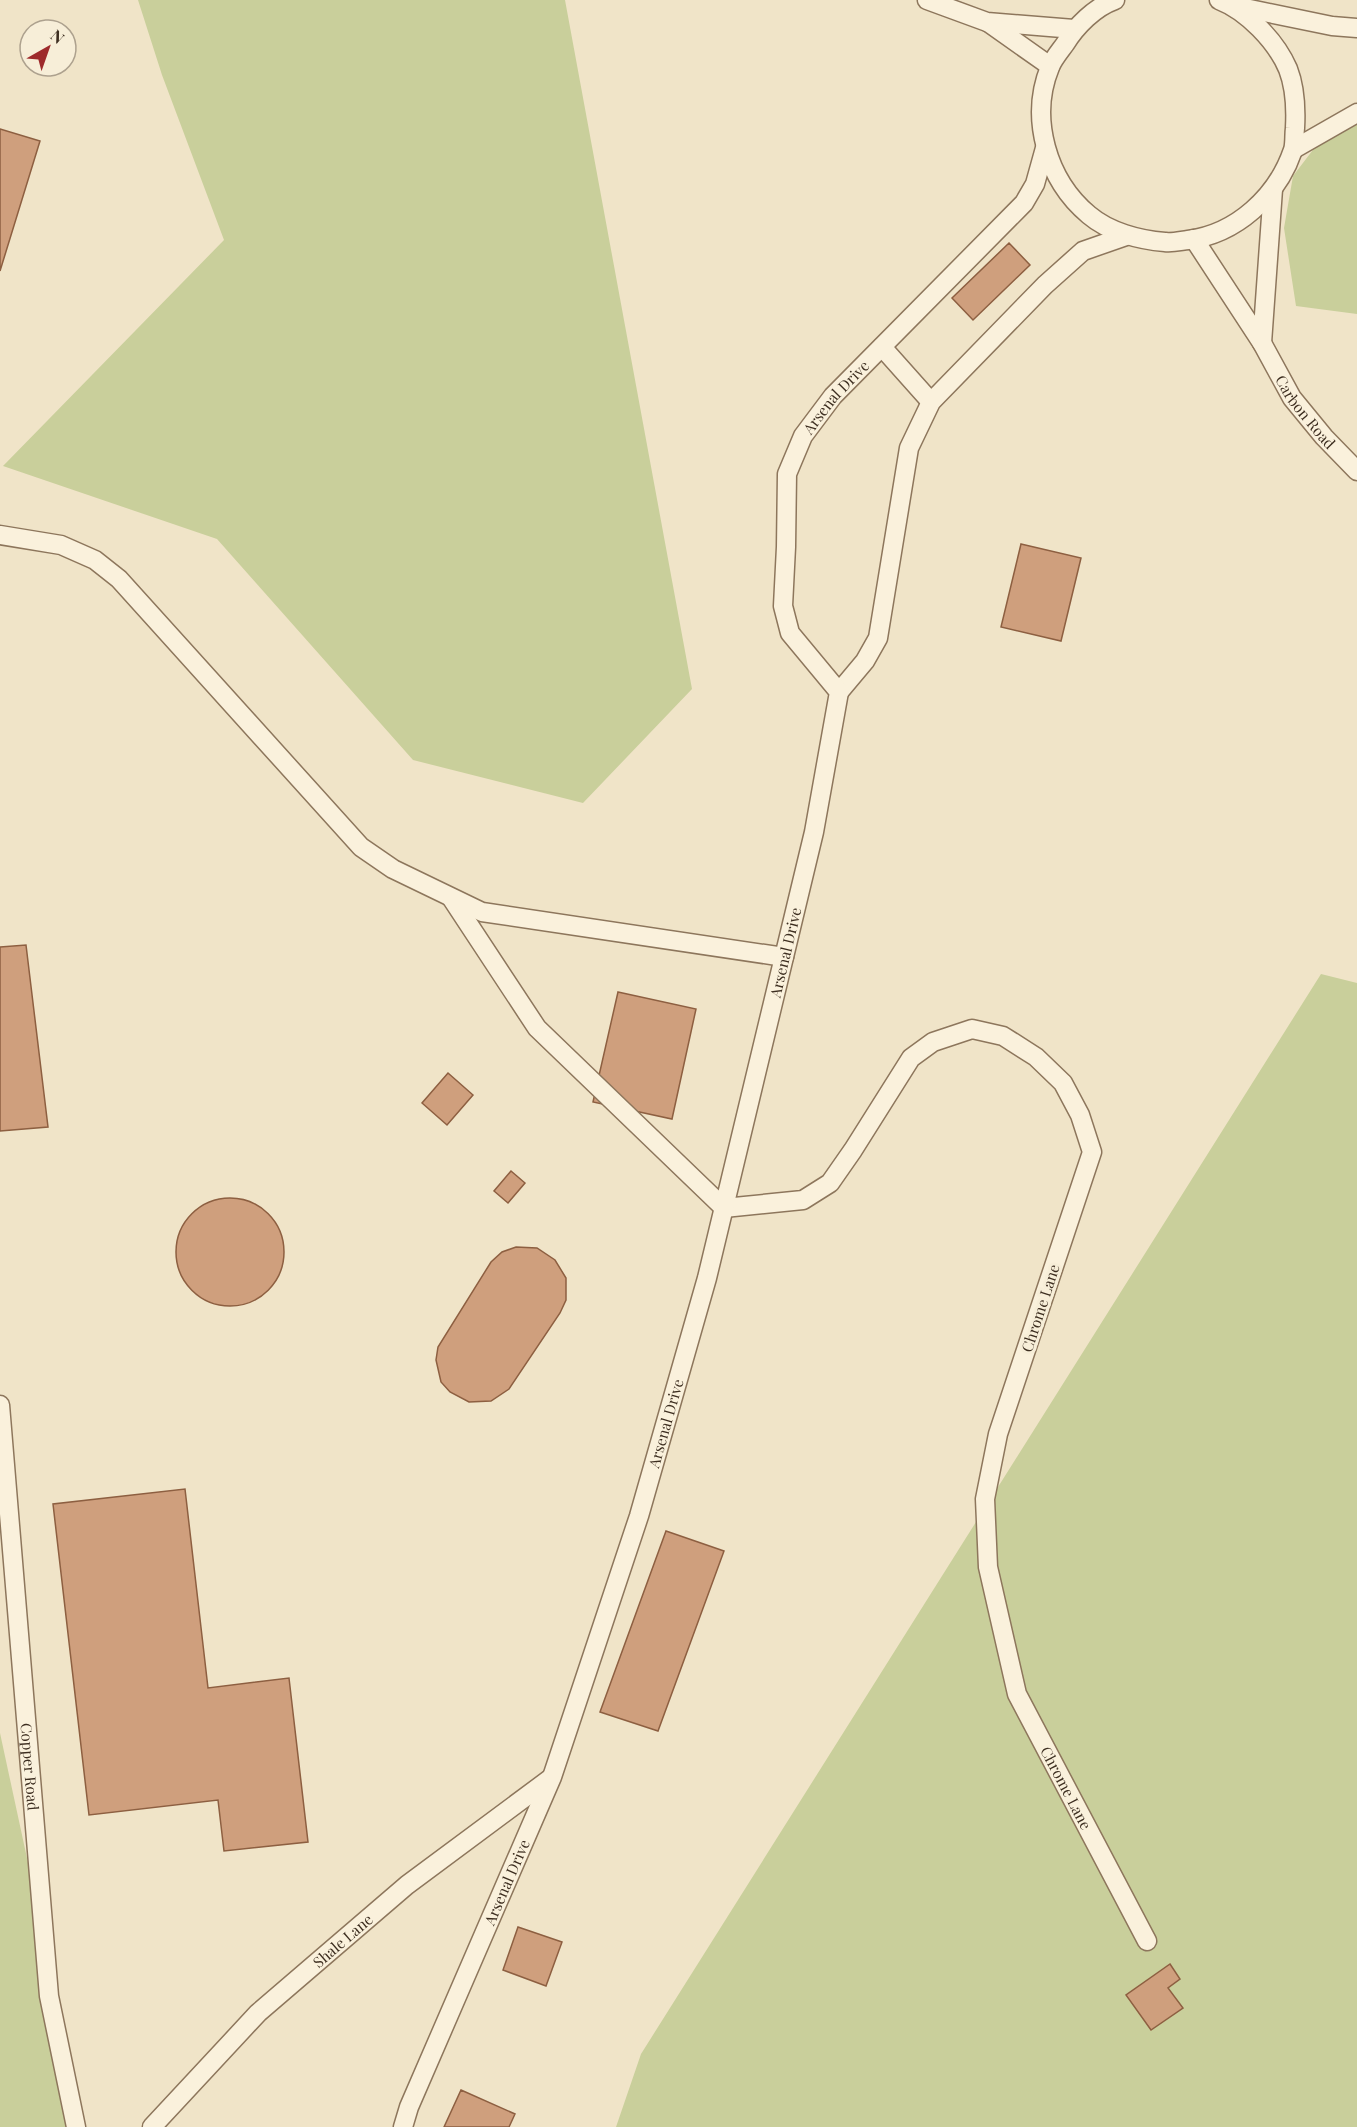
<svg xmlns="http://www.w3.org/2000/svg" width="1357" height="2127" font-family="'Playfair Display',serif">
<rect width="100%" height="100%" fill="#f0e4c8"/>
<path fill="#c9cf9b" d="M138 0H565L692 689 583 803 413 760 217 539 3 466 224 240 162 75Z
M1357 115V314L1296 306 1284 228 1293 176 1335 121Z
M1321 974 1357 983V2127H616L641 2054Z
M0 1733 85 2127H0Z"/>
<path fill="#cf9f7d" stroke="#8d5f41" stroke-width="1.5" d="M0 129 40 141 0 271Z
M1009 243 1030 265 973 320 952 298Z
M1021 544 1081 558 1061 641 1001 627Z
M26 945 48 1127 0 1131V947Z
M618 992 696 1009 672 1119 593 1102Z
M448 1073 473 1095 447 1125 422 1103Z
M511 1171 525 1183 508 1203 494 1191Z
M176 1252a54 54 0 1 1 108 0a54 54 0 1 1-108 0Z
M516 1247 537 1248 555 1260 566 1278V1300L560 1313 509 1389 491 1401 469 1402 450 1392 441 1382 436 1360 438 1347 491 1262 502 1252Z
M185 1489 208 1688 289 1678 308 1842 224 1851 218 1800 89 1815 53 1504Z
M666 1531 724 1551 658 1731 600 1712Z
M518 1927 562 1942 546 1986 503 1970Z
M1170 1964 1180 1979 1168 1988 1183 2008 1151 2030 1126 1995Z
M461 2090 515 2114 509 2127H444Z"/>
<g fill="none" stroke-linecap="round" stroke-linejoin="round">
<defs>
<g id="service">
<path d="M927 0 987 22 1074 29"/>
<path d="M1115 0C1095 7 1076 26 1065 44 1060 51 1053 59 1050 67 1029 118 1047 180 1089 215 1109 232 1139 240 1165 242 1172 243 1180 241 1188 240 1236 234 1277 197 1293 150 1295 144 1294 135 1295 128 1296 110 1295 87 1288 69 1276 41 1247 11 1219 0"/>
<path d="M1235 6 1332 26 1357 28"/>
<path d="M989 23 1050 66"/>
<path d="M1294 149 1357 113"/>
<path id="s1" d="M1194 239 1262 343 1292 398 1324 437 1357 471"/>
<path d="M1262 343 1273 189"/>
<path d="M882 347 931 402"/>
<path d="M0 535 61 545 95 560 119 579 361 847 393 869 482 912 784 957"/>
<path d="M839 692 865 661 878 638 909 448 931 402 1045 285 1083 251 1126 236"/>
<path id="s2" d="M452 899 537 1028 724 1208 803 1200 830 1183 853 1150 911 1058 933 1042 972 1029 1003 1036 1036 1057 1063 1083 1080 1115 1092 1152 998 1434 985 1499 988 1567 1017 1694 1147 1941"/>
<path id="s3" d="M0 1405 49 1996 76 2127"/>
<path id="s4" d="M152 2127 258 2013 407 1885 551 1778"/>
<path id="s5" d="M403 2127 409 2107 552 1777 639 1516 707 1278 814 832 839 692 790 633 783 606 786 547 787 474 803 436 833 396 1024 203 1035 184 1045 148"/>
</g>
</defs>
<use href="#service" stroke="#8d765c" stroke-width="21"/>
<use href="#service" stroke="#faf1dc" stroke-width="18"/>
</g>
<g text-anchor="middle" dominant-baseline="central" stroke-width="6" stroke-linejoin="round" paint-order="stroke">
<g font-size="15" fill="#3d2e20" stroke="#f7eed8">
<text stroke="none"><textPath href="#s5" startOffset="1833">Arsenal Drive</textPath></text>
<text stroke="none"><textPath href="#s1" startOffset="206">Carbon Road</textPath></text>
<text stroke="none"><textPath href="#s5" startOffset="1238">Arsenal Drive</textPath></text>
<text transform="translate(1040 1308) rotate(-72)">Chrome Lane</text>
<text stroke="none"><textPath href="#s5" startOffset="752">Arsenal Drive</textPath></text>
<text stroke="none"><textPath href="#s3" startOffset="363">Copper Road</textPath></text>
<text stroke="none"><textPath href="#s2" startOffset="1594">Chrome Lane</textPath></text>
<text stroke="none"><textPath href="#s5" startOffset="266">Arsenal Drive</textPath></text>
<text stroke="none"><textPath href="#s4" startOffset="267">Shale Lane</textPath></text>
</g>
</g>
<g transform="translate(48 48) rotate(40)"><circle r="28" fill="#f7eed8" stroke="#ada18e" stroke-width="1.5"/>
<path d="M0-4.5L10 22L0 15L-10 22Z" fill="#9e2a2b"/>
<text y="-9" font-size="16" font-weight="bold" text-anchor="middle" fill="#3d2e20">N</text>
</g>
</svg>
